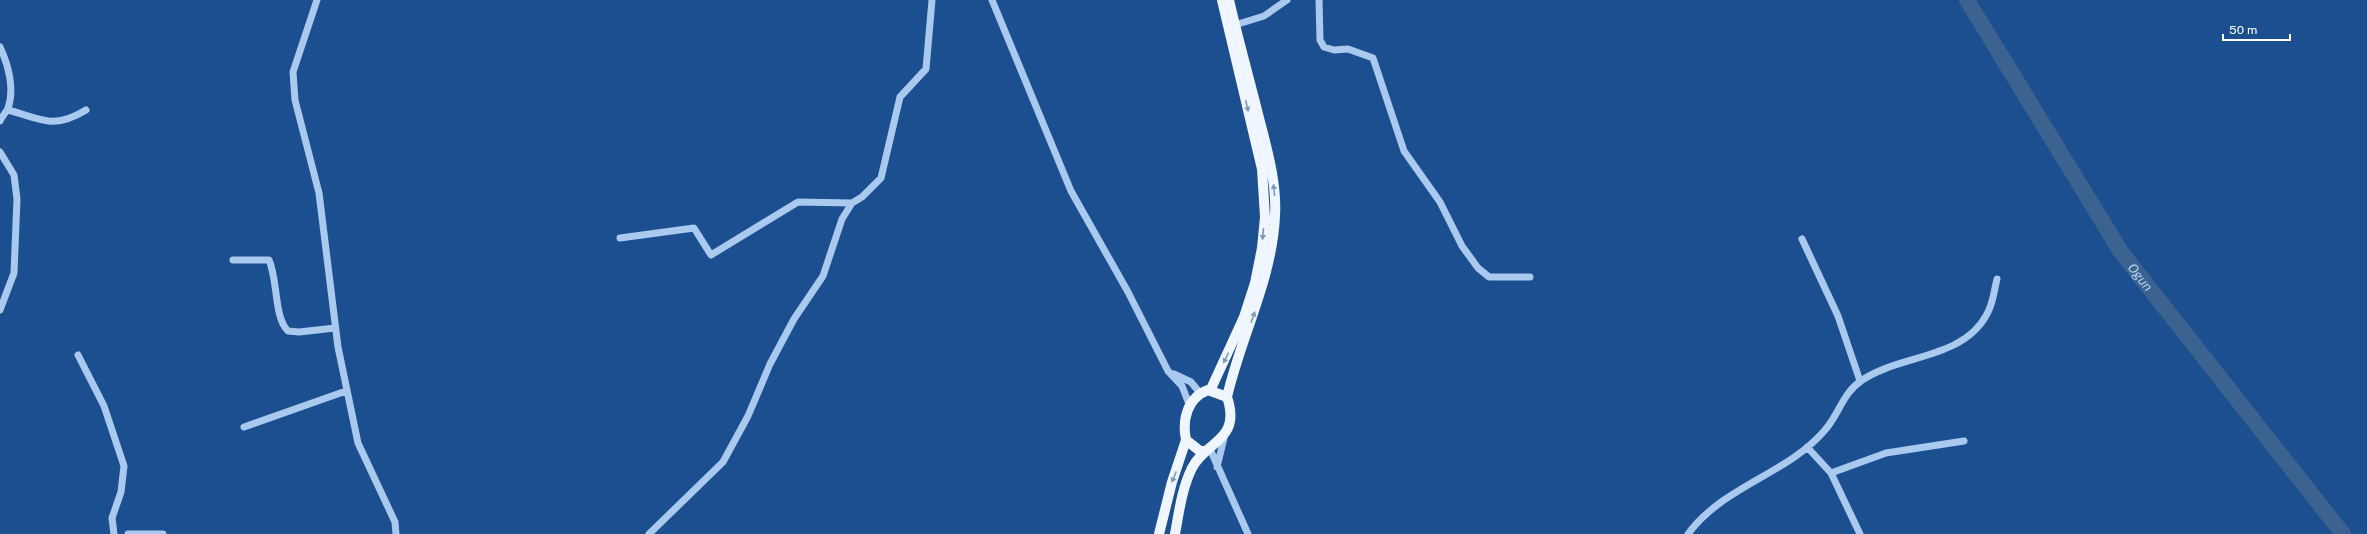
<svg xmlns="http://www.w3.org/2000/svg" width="2367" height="534" font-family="'Public Sans',sans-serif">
<rect width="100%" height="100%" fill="#1b4f8f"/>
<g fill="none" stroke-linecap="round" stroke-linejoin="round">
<path stroke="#3c6290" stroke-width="16" id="s1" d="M1967 0 2121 252 2343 534"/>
<path stroke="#a9c9ee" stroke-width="7" d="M317 0 293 72 295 100 319 193 338 347 358 443 395 522 396 534
M992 0 1071 191 1128 292 1168 371 1182 386 1189 404
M1319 0 1320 40 1324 47 1334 50 1348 49 1373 58 1404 151 1440 202 1462 246 1478 268 1489 277H1530
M1235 25 1264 16 1287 0
M0 47C8 64 15 89 8 108 6 113 2 116 0 121
M8 110C42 119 53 130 86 110
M0 152 14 175 17 199 14 273 0 310
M620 238 694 228 711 255 798 202 852 203
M1802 239 1838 316 1860 381
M233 260H269C278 280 274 318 288 331L299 332 335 328
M78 355 104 406 124 466 121 492 112 518 114 534
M1174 374 1191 382 1200 393
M244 427 346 391
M1807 447 1831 473 1860 534
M1210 449 1248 534
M1217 467 1225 434
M1831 473 1886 453 1964 441
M128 534H163
M649 534 723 462 748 416 770 364 794 319 823 276 842 219 852 203 862 197 881 178 900 97 926 69 932 0
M1688 534C1723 486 1788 474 1825 430 1839 414 1843 393 1861 381 1899 354 1963 360 1987 314 1993 304 1994 291 1997 279"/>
<path stroke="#f0f6ff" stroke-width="10" d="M1210 391 1244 317 1255 283 1262 248 1265 217 1262 169 1222 0
M1227 397C1241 336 1272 280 1275 216 1277 183 1267 149 1259 118 1249 78 1238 39 1229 0
M1159 534 1172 482 1186 440
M1175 534C1179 512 1182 488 1192 468 1205 441 1242 441 1227 397L1208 390C1187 398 1182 420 1186 440L1200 451H1205"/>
</g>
<defs><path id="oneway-solid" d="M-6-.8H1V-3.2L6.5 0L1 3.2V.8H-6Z"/></defs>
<g fill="#7b9ac1">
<use href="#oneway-solid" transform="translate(1247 106) rotate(77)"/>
<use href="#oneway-solid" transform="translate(1274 190) rotate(-95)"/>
<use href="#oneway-solid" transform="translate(1263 234) rotate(95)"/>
<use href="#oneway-solid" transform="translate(1253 317) rotate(-70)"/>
<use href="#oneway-solid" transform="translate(1226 358) rotate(116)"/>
<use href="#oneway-solid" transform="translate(1174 477) rotate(112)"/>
</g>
<g text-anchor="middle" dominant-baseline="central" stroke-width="3.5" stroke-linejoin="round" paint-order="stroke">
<g font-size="13" font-style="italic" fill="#b5d3f5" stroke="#1b4f8f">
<text stroke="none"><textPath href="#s1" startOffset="327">Ogun</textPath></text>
</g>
</g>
<path d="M2223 34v6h67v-6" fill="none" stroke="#ffffff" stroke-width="2"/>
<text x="2229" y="34" font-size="12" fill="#ffffff" stroke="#1b4f8f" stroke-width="3" paint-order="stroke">50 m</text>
</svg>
